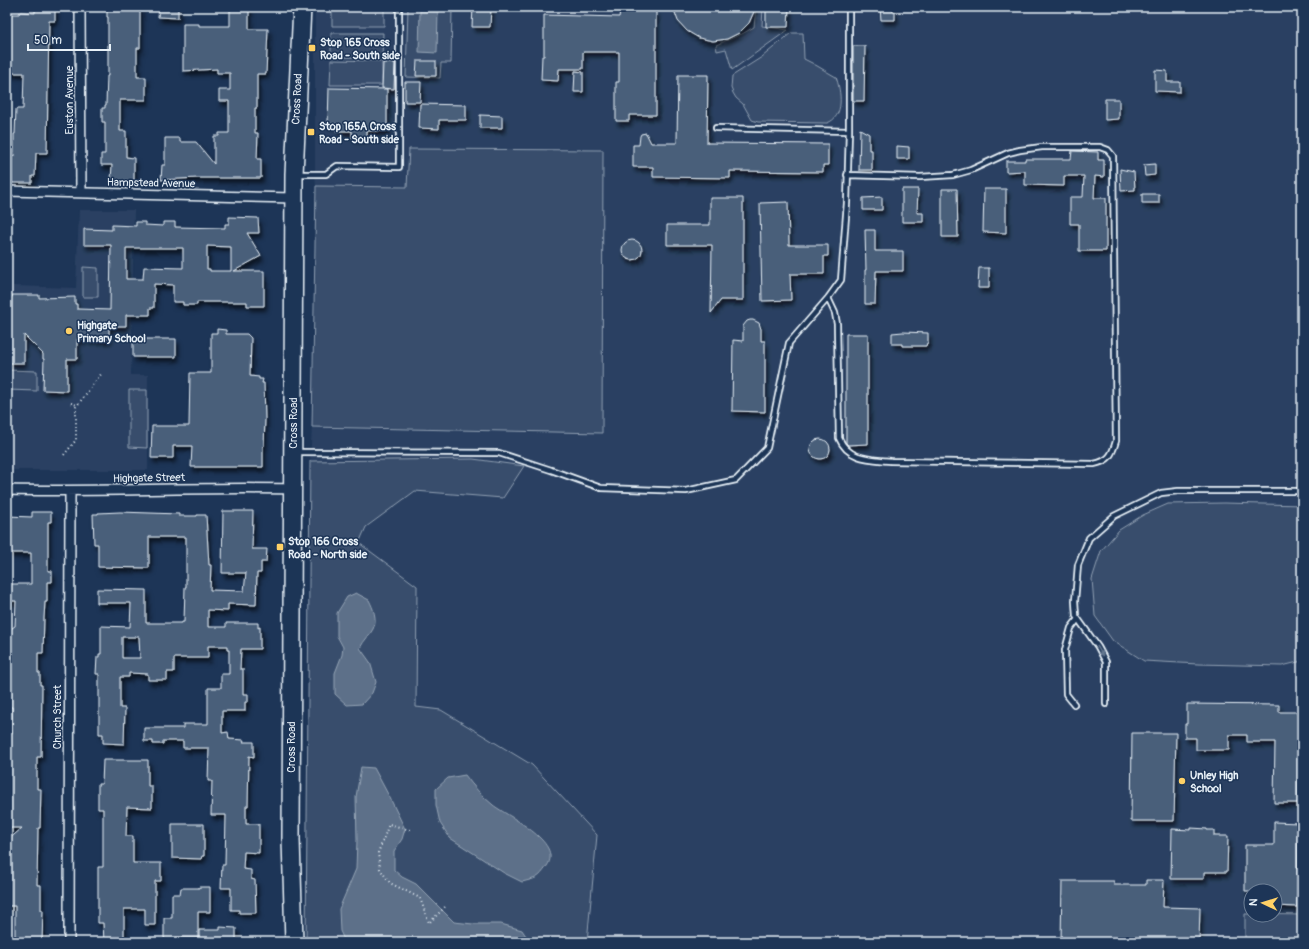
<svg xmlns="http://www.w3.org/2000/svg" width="1309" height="949" font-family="Pangolin,sans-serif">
<defs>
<filter id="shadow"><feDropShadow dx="2.5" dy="4.5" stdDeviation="2" flood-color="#0009"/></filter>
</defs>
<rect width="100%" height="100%" fill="#1d3557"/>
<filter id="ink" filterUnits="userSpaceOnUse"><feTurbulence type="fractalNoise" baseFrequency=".025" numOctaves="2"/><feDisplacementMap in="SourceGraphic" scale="8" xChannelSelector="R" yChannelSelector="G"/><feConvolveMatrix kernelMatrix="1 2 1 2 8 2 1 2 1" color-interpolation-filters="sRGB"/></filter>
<g filter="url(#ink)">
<path fill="#2a4162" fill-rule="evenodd" d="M315 7H1302V942H306L310 461 312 427 316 186 315 174ZM1251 891H1275V915H1251Z
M7 207H14L13 286 76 288 79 210H134L131 375H148V470H7Z"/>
<path fill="#374d6c" stroke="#909fb2" d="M332 7H384V26H332Z
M408 7H452L451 63H441L440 78 406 77Z
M756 7H763L762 26 788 30 732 70 726 49 717 51 716 45 742 34 754 27Z
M331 33H383L382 58 331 57Z
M791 33H803L804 59C815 64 825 71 836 77 841 91 845 117 827 123L758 122 752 120 743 104 736 98 733 93 731 88 732 76 762 57Z
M331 60 382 61V85H330Z
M409 149 603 150 602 433 312 427 316 186 407 187Z
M83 267 98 268V297H83Z
M7 370 37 371V391L7 390Z
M129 390H147V448L129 447Z
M473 459 524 466 503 498 415 491 366 527 359 543 417 586 416 707 441 710 532 765 597 835 587 942H306L310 461Z
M1224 503 1302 505V661L1282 666 1198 664 1144 661 1113 641 1095 616 1092 579 1101 551 1119 530 1143 515 1168 504Z
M1245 914 1302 915V942H1245Z"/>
<path fill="#5d7089" stroke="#95a4b5" d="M420 11 438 12 437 53 419 52Z
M356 593 369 600C373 608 378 619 373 629 370 635 364 640 360 648L370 662 376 682 372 693 362 704 347 705 335 694V673L342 655 343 647 337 636V613L347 597Z
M361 767 374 768 390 798 405 829 402 839 394 851V870L402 877 416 884 454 922 473 924H501L522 930 530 942H345L340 931 339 909 356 869 357 840 356 797Z
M465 775C473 786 482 796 493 805 507 816 564 842 547 866 538 879 537 878 522 882L504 873 450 838 440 823 436 805V789L448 778Z"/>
<path fill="#495e7a" stroke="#e8f1f8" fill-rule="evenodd" filter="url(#shadow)" d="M35 7H55V21H49L47 153H36L35 176H32V183H12V156H14V134H15L16 109H23L24 73H7V25H9V14H19L20 12 35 13Z
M107 7H140V48H137V77H146V100H120V131H126V157L134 158V181L111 180 112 165H101V154H105V122H102V108H105V105H106L107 76H108V17H107Z
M159 7H178V18L158 17Z
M230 7H249V29H268L266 74H257V108H255V133H258L257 159H261V178H198L161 180 162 165H165V138H180V142H196L214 164V136H219V133H229V101H219V90H230V73H217V69L183 71V24H199V26H230Z
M473 7H491L490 27H472Z
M673 7H756L749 23 739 33 727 39 713 41 699 38 687 31 678 21Z
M766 7H789L788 27H766Z
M880 7H893V12H895V20H881Z
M620 11H656V115H629V121H616V82H619V52H583V69H559L558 81 541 80 542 56H544V15L619 17Z
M853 46H865L864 101H853Z
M417 61H436V76H416Z
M383 63H395L394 89 382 88Z
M1155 70 1167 71V82H1180V92L1155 91Z
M575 71 583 72V92H574Z
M678 75H708L707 143 828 144V165H823V172L730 171V178L653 177V167H633V145H639L640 136 641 134 646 133 651 143H677Z
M405 82H421L420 102H405Z
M329 88 387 89V131H367V138H352V131H336L337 124H328Z
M1105 99H1119V119L1105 120Z
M420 104 466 105V120H439V129L419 128Z
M480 115 502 116V128H480Z
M860 129 869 134V150H872V170H859Z
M897 146 909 147V159H897Z
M1072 151 1098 152V160H1104V177L1095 176 1094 198H1106V251H1079V224H1070V197H1083L1084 176H1064V186L1025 185V171L1006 172V161H1025V159H1071Z
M1155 164V175L1145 176 1144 165Z
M1120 169 1134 172 1135 190 1121 191Z
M902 189H918L917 213H923V222H902Z
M942 189H957L958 237H942Z
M984 189H1006V233L983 232Z
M1142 194H1159V203H1142Z
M882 197V210H863V198Z
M710 198H743V300H721L711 313 712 245H667V225H710Z
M788 202 789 245H828V256H824V274H790L791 300 762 301 760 203Z
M229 217 258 218 259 233H247L261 256 234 271H264V306H247V302H197V305H183V302H173V285L154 284V308H150V315H126V326H109V339H77V359H67V391L43 390 44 359H43V354L24 335V363H7V297H12V295H39V298L75 297V304H77V309L110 310 111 245H84V229L112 230V225L136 226V222H145V225L163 226V222H175V227L225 228V224H229ZM207 246 231 247V271H210V269H207ZM126 248H183V268L144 267 143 279H126Z
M865 230H875V251H903V271H876L875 304H865V270H866Z
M622 250a10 10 0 1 1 20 0a10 10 0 1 1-20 0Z
M979 268H989V288H978Z
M750 320H753L759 323 761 329V341H765V412L732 411 733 340 743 341V326L747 321Z
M217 329 226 330V334H247L251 338 250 376 259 377V379H263L262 383H264L265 419 264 446H263V467H191L192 446H173V458H151L152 426H189L190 373H211V333H217Z
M903 332 928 333V343H927L926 346H902V344H892V333Z
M846 334H868V444L848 445 846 443Z
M133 339H176V357H133Z
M810 449a10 10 0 1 1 20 0a10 10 0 1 1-20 0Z
M223 511H253L252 549H267L266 562H261V573H257L256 605 228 604V611L208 610V627H226V623H258V628L260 627V649H241L240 669H243V694H248V702H245V711H222V733L228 732 229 739 244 740 243 742H254V757L249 756 248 806H246V824H259V853L244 852 243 869 251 870V879L255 880 256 913H239V910H231V888H221L222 865H225L226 815H211L212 781H208L209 748H183V741H163V744H153V741H144V728H183V724H208V688H221V674H229V650H227V646H208V658H174V672H167V680H148V674L129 673V677H120V708H125L124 744 103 743V734H99V674H96L97 657H99V654H101V626L130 627 131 603H97V589L146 590V623H182V622H184L185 587H186V537H149V568L98 567V544H94L93 514H98V513L120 512 179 514V516H197V515H206L209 565H211L210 590 244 591 246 573H222ZM122 637H139L140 658H122Z
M32 512H51V522H48V571H52V582H47V602H45L44 618 43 653H38V673H40V685H42L41 757H37V789H41L40 828H38L37 885H41V910H43L42 942H15V906H7V863H9V848L7 846V841L22 828H7V734H12V707H10L11 693H7V663H9V630L15 626 16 601H7V584H31V553H7V516L32 517Z
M1187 704 1279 705V712H1302V726H1298V803H1274L1275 742H1247V735H1229V750H1196V738H1185V724H1187Z
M1132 733H1176L1174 821H1131Z
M103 760H148V786H152V808L127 807 126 836H133V863H161V881H155V925H145V909H124V942H104L103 923H98V867H103V809H98V784H102Z
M1274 822 1298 823 1297 907 1275 906V891H1245V845H1274Z
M172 824H204V856H202L201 859 172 858Z
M1191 828 1207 829V830H1214V836H1228L1227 872H1204V879H1171L1172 829 1191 830Z
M1146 880H1164L1163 907 1200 908 1199 942H1061L1062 881H1114V885H1146Z
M199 887H210V912H198V938H177V942H165V938H164V918H172V894H180L181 888H199Z
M220 927 236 928V942H199V930H220Z"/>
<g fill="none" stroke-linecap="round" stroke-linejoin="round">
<defs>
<path id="lane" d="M716 128 849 131
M298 174H326L337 166 399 167V7
M828 298 835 313 837 324 839 438C848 460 870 459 891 461L1094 464C1109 461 1112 455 1116 441L1113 156 1108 150 1100 147H1042L1020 150 1008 153 971 170 953 175 920 177 847 175
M296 452 499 453 551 470 601 488 686 491 736 480 767 448 789 343 828 298 841 280 847 203 849 131V7
M1074 704 1066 694 1065 650 1071 628 1078 619
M1106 704V662L1098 647 1076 616 1075 601 1078 565 1089 538 1114 516 1161 493 1178 491H1302"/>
<path id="street" d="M80 7 81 193
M7 191 294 198
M7 490C102 492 197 487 292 489
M69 942 70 491"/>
<path id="highway" d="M294 942 291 839 294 174 302 7"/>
</defs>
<use href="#lane" stroke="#e8f1f8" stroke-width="8"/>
<use href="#street" stroke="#e8f1f8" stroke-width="12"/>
<use href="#highway" stroke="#e8f1f8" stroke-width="20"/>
<path stroke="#e8f1f8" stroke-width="2" stroke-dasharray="1 3" stroke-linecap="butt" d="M71 403 77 405
M64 455 76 440V407L102 373
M410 830 389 824 378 853 380 869 390 883 420 898 429 923 445 907"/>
<use href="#lane" stroke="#1d3557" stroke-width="4.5"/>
<use href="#street" stroke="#1d3557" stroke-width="9"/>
<use href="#highway" stroke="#1d3557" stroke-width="17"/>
</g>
<defs><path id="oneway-solid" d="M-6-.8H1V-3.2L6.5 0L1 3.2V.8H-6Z"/></defs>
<use fill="#64778f" href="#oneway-solid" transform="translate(1100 651) rotate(60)"/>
</g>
<g fill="#ffd166" stroke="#1d3557" stroke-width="1.5">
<rect x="308" y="44" width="8" height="8" rx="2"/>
<rect x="307" y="128" width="8" height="8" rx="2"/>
<circle cx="69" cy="331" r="4"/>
<rect x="276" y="543" width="8" height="8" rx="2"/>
<circle cx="1182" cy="781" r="4"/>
</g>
<g text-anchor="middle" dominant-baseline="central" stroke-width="3" stroke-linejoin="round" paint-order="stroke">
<g font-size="11" font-weight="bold" fill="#e8f1f8" stroke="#1d3557" text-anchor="start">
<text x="320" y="42">Stop 165 Cross<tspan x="320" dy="13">Road - South side</tspan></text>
<text x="319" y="126">Stop 165A Cross<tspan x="319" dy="13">Road - South side</tspan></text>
<text x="77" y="325">Highgate<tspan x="77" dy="13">Primary School</tspan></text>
<text x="288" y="541">Stop 166 Cross<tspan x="288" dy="13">Road - North side</tspan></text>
<text x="1190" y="775">Unley High<tspan x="1190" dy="13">School</tspan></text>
</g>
<g font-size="11" fill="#e8f1f8" stroke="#1d3557">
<text transform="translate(297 99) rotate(-87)">Cross Road</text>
<text transform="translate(69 100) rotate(-90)">Euston Avenue</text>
<text transform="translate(151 183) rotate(1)">Hampstead Avenue</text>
<text transform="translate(293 423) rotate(-90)">Cross Road</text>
<text transform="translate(149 478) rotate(-1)">Highgate Street</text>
<text transform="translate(57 717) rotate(-90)">Church Street</text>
<text transform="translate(291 747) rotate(-90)">Cross Road</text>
</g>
</g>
<rect width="1309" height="949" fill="none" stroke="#1d3557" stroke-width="24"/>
<rect x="12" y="12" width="1285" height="925" fill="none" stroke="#e8f1f8" stroke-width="1.5" filter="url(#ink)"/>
<g transform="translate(1263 903) rotate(274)"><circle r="19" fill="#1d3557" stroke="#6e8097"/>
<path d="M0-3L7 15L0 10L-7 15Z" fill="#ffd166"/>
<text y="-6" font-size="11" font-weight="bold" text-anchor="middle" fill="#e8f1f8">N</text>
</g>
<path d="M28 44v6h82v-6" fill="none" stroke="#e8f1f8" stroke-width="2"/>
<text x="34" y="44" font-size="12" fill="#e8f1f8" stroke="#1d3557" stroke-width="3" paint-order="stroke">50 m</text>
</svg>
